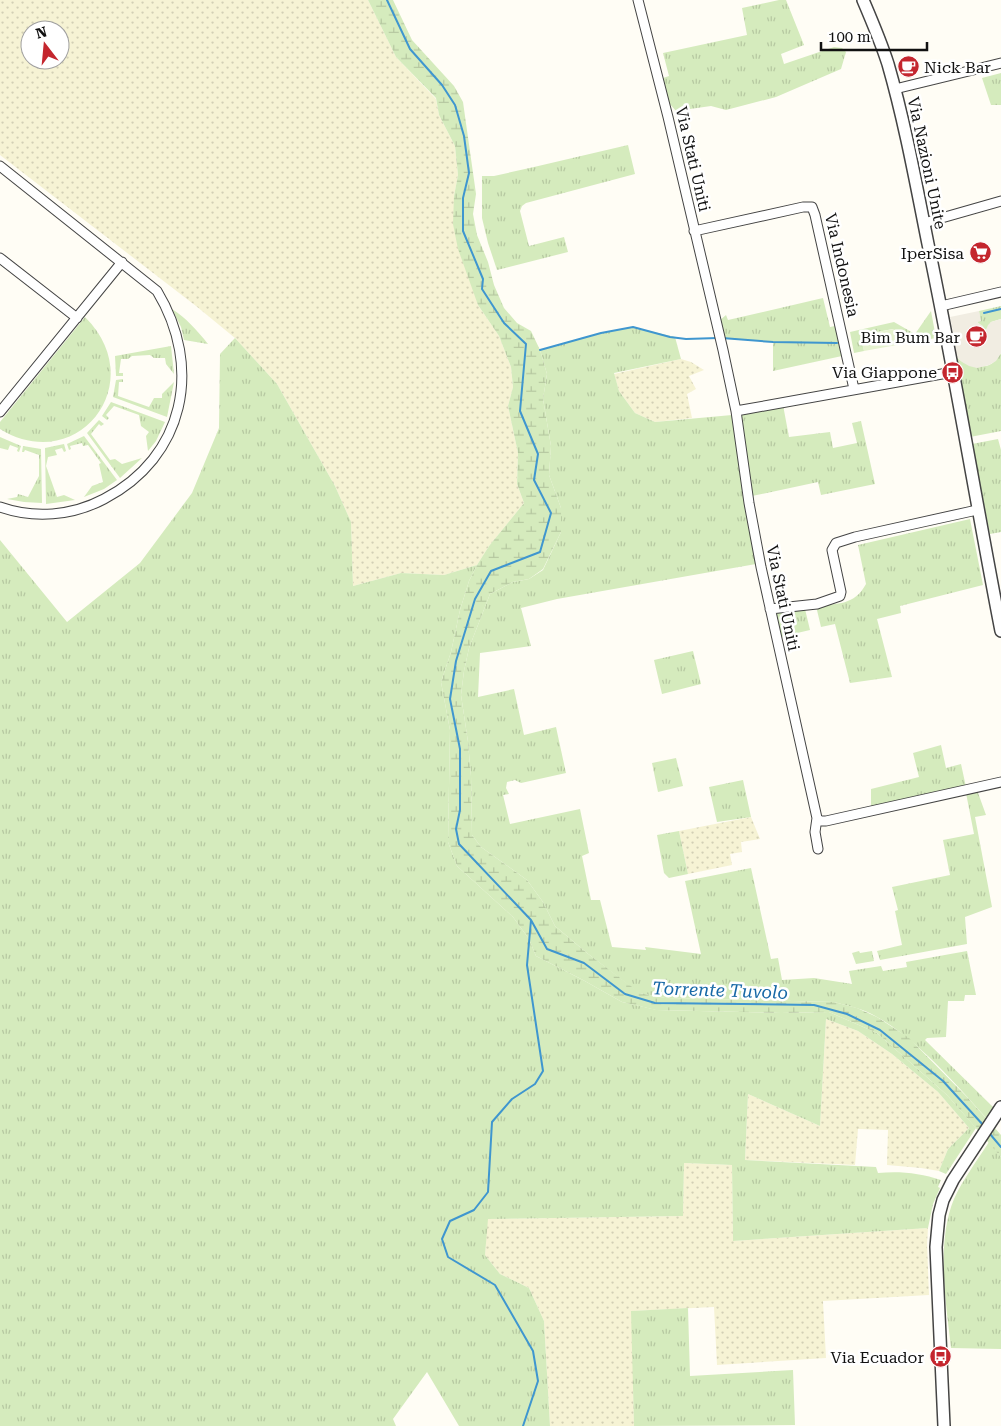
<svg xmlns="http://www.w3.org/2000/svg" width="1001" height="1426" font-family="'Roboto Serif',serif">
<defs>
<pattern id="farmland-dots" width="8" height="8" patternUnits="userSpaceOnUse" patternTransform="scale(1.25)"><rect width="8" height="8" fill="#f6f3d4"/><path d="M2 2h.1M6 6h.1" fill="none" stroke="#d2cfb5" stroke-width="1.8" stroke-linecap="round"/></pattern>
<pattern id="grass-tufts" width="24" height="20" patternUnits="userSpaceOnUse" patternTransform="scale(1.25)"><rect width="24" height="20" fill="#d5ebbd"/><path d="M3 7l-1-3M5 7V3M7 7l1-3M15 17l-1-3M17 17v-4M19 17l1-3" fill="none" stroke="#b6c8a1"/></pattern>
<pattern id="wetland-marsh" width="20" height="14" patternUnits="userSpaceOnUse" patternTransform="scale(1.25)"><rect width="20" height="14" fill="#d5ebbd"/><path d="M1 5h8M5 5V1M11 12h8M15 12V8" fill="none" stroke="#b6c8a1"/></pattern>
</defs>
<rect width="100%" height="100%" fill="#fffdf5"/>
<path fill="url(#farmland-dots)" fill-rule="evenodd" d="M0 0H368L396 57 436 99 439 115 455 146 458 175 454 196 478 305 499 336 511 367 513 387 508 406 518 453 517 484 524 503 489 546 477 565 444 575 401 573 353 586 351 522 335 486 277 384 235 338 196 306 0 155ZM30 30H60V60H30Z
M681 359 691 362 704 370 689 376 696 389 687 394 692 418 655 422 635 413 619 391 614 374Z
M751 817 760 839 741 842 742 852 730 854 732 865 688 874 679 831Z
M826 1019 858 1031 892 1054 938 1092 969 1128 948 1149 939 1171 921 1168 887 1165 888 1130 858 1129 855 1165 745 1160 748 1094 820 1126Z
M684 1163 732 1165 733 1241 928 1228 927 1244 929 1295 823 1301 826 1358 717 1365 714 1307 632 1311 634 1426H550L544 1321 529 1288 500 1274 485 1255 487 1219 683 1216Z"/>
<path fill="url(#grass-tufts)" d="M779 0H786L804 45 781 54 784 64 834 47 842 48 846 52 841 69 776 97 726 110 711 106 676 111 669 103 663 78 669 76 663 53 747 35 742 8Z
M1001 73V105H991L982 78Z
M628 145 635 174 526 203 522 206 520 211 529 246 564 237 568 252 497 270 488 243 482 218V176H494L534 167Z
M823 298 830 327 835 326 842 356 773 371V342L724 338 719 321 726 315 728 320Z
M1001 306V319L991 322 986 330 977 322 958 343 955 327 980 321 979 311Z
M172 309C186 318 197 330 208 344L184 340 181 327Z
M931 311 936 338 897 345 893 329 861 335 864 351 854 353 850 332 894 322 915 334Z
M85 317C151 382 78 477 0 429V422Z
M633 327 675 337 681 359 614 373 619 391 635 413 655 422 732 415 756 564 557 599 521 608 531 646 480 653 478 697 514 689 524 735 556 727 566 773 521 783 515 780 507 782 506 788 509 794 503 795 510 824 580 809 589 853 582 856 591 900H600L612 947 646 950 645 947 701 954 685 881 751 868 771 959 778 958 782 980 814 978 852 984 849 971 881 966 883 971 907 967 906 962 967 951 976 995H965L964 1001H948L946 1037 927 1038 925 1040 993 1107 997 1102 999 1104 987 1119C956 1084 918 1040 877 1017 864 1009 849 1006 834 1002L665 998 639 993 587 953 555 926 543 902 527 880 481 847 472 835 471 776 468 742 461 695 464 671 469 648 490 594 513 582 529 579 543 570 561 532V508L549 475 551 446 543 399 547 374 540 350 601 333Z
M235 338 277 384 335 486 351 522 353 586 401 573 444 575 477 565 469 581 460 610 451 652 441 682 450 730 448 842 457 866 513 917 529 939 536 956 583 980 622 1002 657 1010 781 1013 829 1012 877 1033 947 1095 976 1128 946 1174 939 1171 948 1149 969 1128 938 1092 892 1054 858 1031 826 1019 820 1126 748 1094 745 1160 876 1167 878 1173C900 1171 920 1173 941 1180L938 1187 940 1188 933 1204 928 1228 733 1241 732 1165 684 1163 683 1216 488 1219 485 1255 500 1274 529 1288 544 1321 550 1426H459L427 1372 393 1419 396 1426H0V540L67 622 140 563 192 493 219 428 220 354Z
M171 346 174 374 166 364 165 358H154L150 355 132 356 128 359H121L119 373H123V376H116L115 356Z
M1001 353V431L970 437 955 355C961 362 964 363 973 365 988 368 992 366 1001 353Z
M123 379V382H119L118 396 149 407 154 398H162V394L174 382 167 417 113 397 116 380Z
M111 402 165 422 156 441 148 451 146 436 149 432 141 426 139 415 114 406 106 415 109 418 107 420 102 416Z
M783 405 789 437 830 432 833 448 857 443 852 423 861 421 875 484 821 495 818 482 752 496 739 412Z
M99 420 104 424 101 426 99 424 91 434 110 460 115 459 122 464 142 458 120 478 87 433Z
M84 436 117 480 104 489 84 497 92 486 103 482 99 464 101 463 88 445 83 446 82 443 70 446 71 449 69 450 67 444Z
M0 437 21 446 19 452 17 451 18 448 10 445 8 450 0 448Z
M998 439 1001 450V532L990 534 972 444Z
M64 444 66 451 64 452 62 448 55 450 57 455 48 457 46 466 57 497 64 495 75 500 46 504 45 448Z
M23 446 41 449 42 503 24 502 7 499 17 497 18 494 28 497 39 476V455L25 450 24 452H22Z
M970 519 983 585 900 606 901 613 877 619 892 677 850 683 835 624 821 627 816 606C838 603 854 606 866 584L858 545Z
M805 609 810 630 780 637 774 612Z
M693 651 701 684 662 694 654 660Z
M941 745 946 768 961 764 966 787 871 808V789L919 777 913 753Z
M676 758 683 786 658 792 652 763Z
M743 780 751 817 717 822 709 787Z
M977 790 986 815 975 817 992 907 965 917 967 944 880 960 877 951 902 945 895 911 898 910 892 887 950 875 943 840 974 834 966 793Z
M679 831 688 874 669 878 664 873 657 835Z
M859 951 860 953 872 951 874 961 856 964 852 953Z
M989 1142 1001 1157V1349L951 1348C946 1303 936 1242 954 1199 963 1179 977 1161 989 1142Z
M688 1308 690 1376 793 1370 795 1425 634 1426 631 1311Z"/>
<path fill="url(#wetland-marsh)" d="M368 0H393L412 40 454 86 463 102 476 194 473 214 477 235 488 262 494 285 504 308 517 323 531 331 540 350 547 374 543 399 551 446 549 475 561 508V532L543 569 529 579 513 582 490 594 469 648 464 671 461 695 468 742 471 776 472 835 481 847 527 880 543 902 555 926 587 953 640 993 665 998 834 1002 857 1008 877 1017 909 1038 968 1098 1001 1135V1157L947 1095 877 1033 829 1012 781 1013 656 1010 622 1002 583 980 536 956 529 939 513 917 457 866 448 842 450 730 441 682 451 652 460 610 469 581 477 565 489 546 524 503 517 484 518 453 508 406 513 387 511 367 499 336 478 305 458 249 453 224 454 196 458 175 455 146 439 115 436 98 396 57Z"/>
<path fill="#e6f2cf" d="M894 329 897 345 864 351 861 335Z"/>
<path fill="#f1ede2" d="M979 311 981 321 977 322 983 326 984 330H986L988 325 991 322 1001 319V353L996 361 989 365 977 368 969 366 962 362 955 355 954 336 950 317Z"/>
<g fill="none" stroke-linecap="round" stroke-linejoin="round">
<path stroke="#3f96cf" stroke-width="2" d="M387 0 410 49 442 85 455 105 464 136 469 173 463 198V231L483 279 482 289 504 323 526 344 520 411 538 454 534 480 551 513 540 552 491 571 475 599 456 661 450 699 460 749V810L456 829 459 844 531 920 547 949 584 963 625 994 655 1003 814 1005 847 1014 880 1030 943 1081 984 1126
M984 313 1001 309
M722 338 773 342 837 343
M540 350 601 333 633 327 670 337 686 339 718 338
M990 1134 1001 1147
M523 1426 538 1381 533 1351 495 1285 448 1257 442 1239 450 1221 474 1210 488 1192 492 1122 512 1099 535 1084 543 1071 527 965 531 920"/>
<defs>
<path id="minor" d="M638 0 668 117 723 350 736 411 749 503 761 567 817 818 815 832 818 849
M895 89 1001 63
M0 166 157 291C203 367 185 457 104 499 72 516 34 519 0 507
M924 223 1001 201
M694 231 803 207H812L815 215 854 389
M0 258 77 318
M941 306 1001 292
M736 411 953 372
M0 412 122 262
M770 609 817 604 840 596 841 592 832 550 836 543 855 537 977 510
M817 818 820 821H826L1001 782"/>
<path id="tertiary" d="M863 0C872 21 881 42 888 64 905 123 916 184 928 244 955 373 976 502 1001 631
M944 1426 936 1247 939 1215 943 1200 953 1180 1001 1107"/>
</defs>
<use href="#minor" stroke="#444" stroke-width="11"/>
<use href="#tertiary" stroke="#444" stroke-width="14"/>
<use href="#minor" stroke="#fff" stroke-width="9"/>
<use href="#tertiary" stroke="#fff" stroke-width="11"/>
</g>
<defs>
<symbol id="cafe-disc" viewBox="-11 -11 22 22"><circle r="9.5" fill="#c4262e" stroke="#fff"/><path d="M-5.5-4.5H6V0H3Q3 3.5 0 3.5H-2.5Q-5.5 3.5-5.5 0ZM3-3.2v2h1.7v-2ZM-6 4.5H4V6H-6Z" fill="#fff"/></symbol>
<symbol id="supermarket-disc" viewBox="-11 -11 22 22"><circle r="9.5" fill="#c4262e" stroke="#fff"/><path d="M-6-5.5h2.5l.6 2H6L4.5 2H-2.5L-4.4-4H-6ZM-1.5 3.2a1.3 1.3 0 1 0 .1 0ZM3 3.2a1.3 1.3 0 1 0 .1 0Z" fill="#fff"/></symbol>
<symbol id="bus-disc" viewBox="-11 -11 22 22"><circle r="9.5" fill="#c4262e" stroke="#fff"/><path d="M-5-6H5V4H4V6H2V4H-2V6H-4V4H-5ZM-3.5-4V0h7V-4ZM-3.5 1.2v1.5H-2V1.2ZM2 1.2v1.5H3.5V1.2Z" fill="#fff"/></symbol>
</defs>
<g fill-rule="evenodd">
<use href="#cafe-disc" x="896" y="54" width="25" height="25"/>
<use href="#supermarket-disc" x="968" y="240" width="25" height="25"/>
<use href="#cafe-disc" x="964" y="324" width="25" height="25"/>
<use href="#bus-disc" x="940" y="360" width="25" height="25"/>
<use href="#bus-disc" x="928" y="1344" width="25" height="25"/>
</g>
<g text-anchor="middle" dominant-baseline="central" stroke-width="5" stroke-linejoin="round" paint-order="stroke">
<g font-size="16" fill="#111" stroke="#fff" text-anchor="end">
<text x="924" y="67" text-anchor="start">Nick Bar</text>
<text x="964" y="253">IperSisa</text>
<text x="960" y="337">Bim Bum Bar</text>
<text x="937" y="372">Via Giappone</text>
<text x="924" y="1357">Via Ecuador</text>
</g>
<g font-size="16" fill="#111" stroke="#fff">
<text transform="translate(693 159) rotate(77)">Via Stati Uniti</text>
<text transform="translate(927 163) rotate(78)">Via Nazioni Unite</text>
<text transform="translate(842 265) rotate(77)">Via Indonesia</text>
<text transform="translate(783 598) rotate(78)">Via Stati Uniti</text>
</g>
<g font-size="18" font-style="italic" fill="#1768a6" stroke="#fff">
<text transform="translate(720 990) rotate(2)">Torrente Tuvolo</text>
</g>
</g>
<g transform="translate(45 45) rotate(344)"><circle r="24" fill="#ffffff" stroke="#a0a0a0"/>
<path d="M0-4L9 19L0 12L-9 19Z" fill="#c4262e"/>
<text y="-8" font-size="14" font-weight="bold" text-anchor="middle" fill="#111111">N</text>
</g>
<path d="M821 42v8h106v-8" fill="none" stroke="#111111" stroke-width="2.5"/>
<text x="828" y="42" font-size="15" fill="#111111" stroke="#ffffff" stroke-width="4" paint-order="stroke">100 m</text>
</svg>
